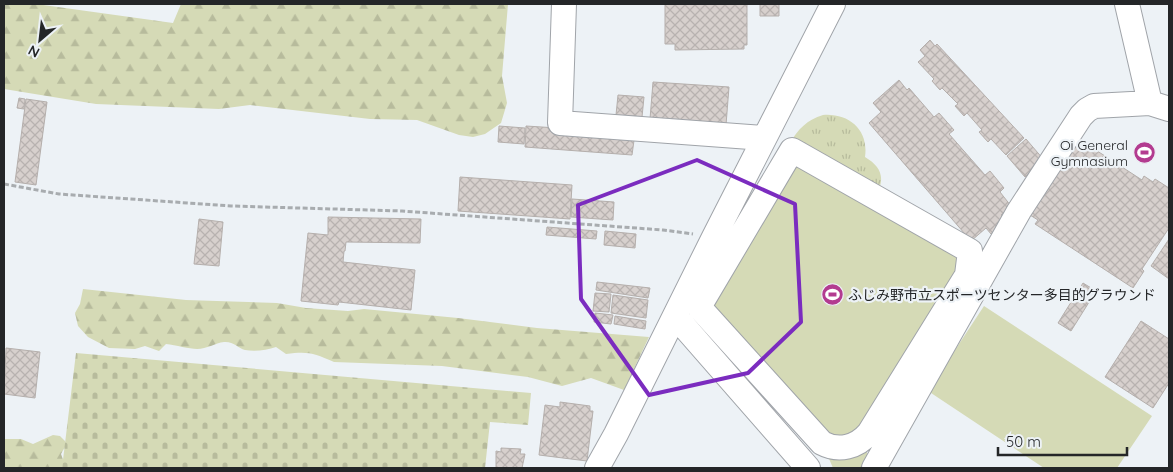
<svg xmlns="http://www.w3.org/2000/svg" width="1173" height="472" font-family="Quicksand,'Noto Sans JP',sans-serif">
<defs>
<pattern id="grass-tufts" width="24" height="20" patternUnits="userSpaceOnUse" patternTransform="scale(1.25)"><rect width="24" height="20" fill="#d5dab6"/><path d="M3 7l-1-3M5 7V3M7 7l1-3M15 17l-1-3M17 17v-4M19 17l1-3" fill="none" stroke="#b7bb9c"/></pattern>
<pattern id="forest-firs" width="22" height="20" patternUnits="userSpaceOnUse" patternTransform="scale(1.25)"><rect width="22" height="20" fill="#d5dab6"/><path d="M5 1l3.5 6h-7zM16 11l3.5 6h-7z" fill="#b7bb9c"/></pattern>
<pattern id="cemetery-stones" width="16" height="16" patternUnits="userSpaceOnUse" patternTransform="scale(1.25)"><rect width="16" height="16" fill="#d5dab6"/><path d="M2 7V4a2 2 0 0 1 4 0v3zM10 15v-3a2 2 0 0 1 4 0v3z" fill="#b7bb9c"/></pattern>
<pattern id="building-cross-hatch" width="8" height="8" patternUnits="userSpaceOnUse" patternTransform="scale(1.25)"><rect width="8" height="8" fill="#d7d0cd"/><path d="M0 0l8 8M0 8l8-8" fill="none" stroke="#b8b2b0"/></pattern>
</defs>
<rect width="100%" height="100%" fill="#edf2f6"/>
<path fill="url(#grass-tufts)" d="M823 115C849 113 869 130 865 157 880 166 885 176 878 192L790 143C798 129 807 120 823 115Z
M867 448V460L864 468H833L827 454Z"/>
<path fill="url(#forest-firs)" d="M4 4H36L173 23 181 4H508L502 76 507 103 501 123 485 134 473 137 459 135 417 120 370 119 250 105 219 109 96 104 4 89Z
M83 289 186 300 277 303 306 308 348 311 364 309 458 318 537 328 649 337 624 390 591 378 562 386 528 377 442 366 334 362C314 353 308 351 286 354L276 347C267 350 255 352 245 350 238 348 233 341 224 342 215 343 207 349 197 349 189 349 176 345 166 344L159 351 145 346 135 349 109 348 88 337 78 326 75 313 80 304Z
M53 435 60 436 65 441V447L61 454 66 468H4V439H21L33 444Z"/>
<path fill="url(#cemetery-stones)" d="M76 353 531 393 528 425 490 422 485 468H62Z"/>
<path fill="#d5dab6" d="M793 158 966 254 854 437 836 438 803 411 707 308Z
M984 306 1152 416 1117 468H1044L928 391Z"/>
<path fill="url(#building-cross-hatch)" stroke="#b5afac" d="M665 4H747V45H744V49L675 50V44H665Z
M760 4H779V16H760Z
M930 40 935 46 937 44 1024 138 1006 155 991 139 988 142 979 132 982 130 967 113 964 116 955 106 958 104 942 88 940 90 932 81 934 79 918 62 925 56 920 50Z
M899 80 907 90 909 88 934 117 939 113 954 130 949 134 985 175 990 171 1004 188 1000 192 1011 206 1001 215 1007 220 991 234 986 228 971 241 869 123 881 112 873 103Z
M653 82 729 87 726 125 650 119Z
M618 95 644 97 642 117 616 115Z
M19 98 25 99 24 109 17 108Z
M26 99 47 102 36 185 15 182Z
M499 126 525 128 524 144 498 142Z
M526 126 635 133 632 155 525 147Z
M1026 139 1044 160 1025 177 1007 156Z
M1072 141 1085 149 1088 145 1142 180 1144 176 1153 182 1155 179 1169 188V228L1142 269 1144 271 1133 288 1035 224 1038 220 1025 212Z
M460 177 572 185 570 219 458 211Z
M572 199 614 202 613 220 571 217Z
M328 217 421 219 420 243 346 242 345 251H344L343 262 415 270 411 310 339 302 338 305 301 301 308 233 328 235Z
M199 219 223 222 219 266 194 264Z
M547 227 597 231 596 239 546 235Z
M605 231 636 234 635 248 604 245Z
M1169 239V279L1151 266Z
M597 282 650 288 648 298 596 290Z
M1083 283 1096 291 1071 331 1058 323Z
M595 293 611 294 609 312 593 311Z
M613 295 648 300 646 318 611 313Z
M595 313 613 315 611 324 594 322Z
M615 316 646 321 645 329 614 324Z
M1141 321 1169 339V383L1153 408 1105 377Z
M6 348 40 352 35 398 4 394Z
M560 402 590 406V411H593L587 461 539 455 545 405 560 407Z
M501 448 521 449 520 454H525L522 468H496V451L501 452Z"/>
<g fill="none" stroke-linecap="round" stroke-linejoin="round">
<defs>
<path id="minor" d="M564 4 560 123 764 138
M1127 4 1150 103 1169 109
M792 150 970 251 967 275 869 433C857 447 839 452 822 443L699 307Z
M675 316 808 468
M597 468 616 434 714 237 833 4
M874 468 1019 211 1081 116 1087 110 1094 106 1150 103"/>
</defs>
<use href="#minor" stroke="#a0a4a9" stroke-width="26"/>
<path stroke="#a8acaf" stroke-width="3" stroke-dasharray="5 2.5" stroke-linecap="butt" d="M4 184 59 194 231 206 402 211 663 230 693 234"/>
<use href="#minor" stroke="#fff" stroke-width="24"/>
</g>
<path fill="none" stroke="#7b2cbf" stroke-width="4" stroke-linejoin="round" d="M697 160 795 204 801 322 748 373 649 395 581 299 578 205Z"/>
<defs>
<symbol id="stadium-disc" viewBox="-11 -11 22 22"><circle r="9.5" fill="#b33b90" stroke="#edf2f6"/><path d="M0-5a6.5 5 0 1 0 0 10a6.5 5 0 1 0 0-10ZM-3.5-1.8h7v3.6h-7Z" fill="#fff"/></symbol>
</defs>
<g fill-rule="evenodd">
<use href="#stadium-disc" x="1132" y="140" width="25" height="25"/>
<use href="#stadium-disc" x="820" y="282" width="25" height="25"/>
</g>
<g text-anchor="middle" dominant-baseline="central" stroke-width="4.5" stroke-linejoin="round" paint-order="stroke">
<g font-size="14" fill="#242628" stroke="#edf2f6" text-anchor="end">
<text x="1128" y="145">Oi General<tspan x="1128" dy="16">Gymnasium</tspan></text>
<text x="848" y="295" text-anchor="start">ふじみ野市⽴スポーツセンター多⽬的グラウンド</text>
</g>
</g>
<rect width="1173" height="472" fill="none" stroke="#242628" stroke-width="10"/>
<g transform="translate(40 40) rotate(208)" stroke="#edf2f6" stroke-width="4" paint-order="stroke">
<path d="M0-4L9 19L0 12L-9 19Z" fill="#242628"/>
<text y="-8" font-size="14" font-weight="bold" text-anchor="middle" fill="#242628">N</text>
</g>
<path d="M998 447v8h129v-8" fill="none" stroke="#242628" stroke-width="2.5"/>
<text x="1006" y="447" font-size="15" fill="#242628" stroke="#edf2f6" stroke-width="4" paint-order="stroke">50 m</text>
</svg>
